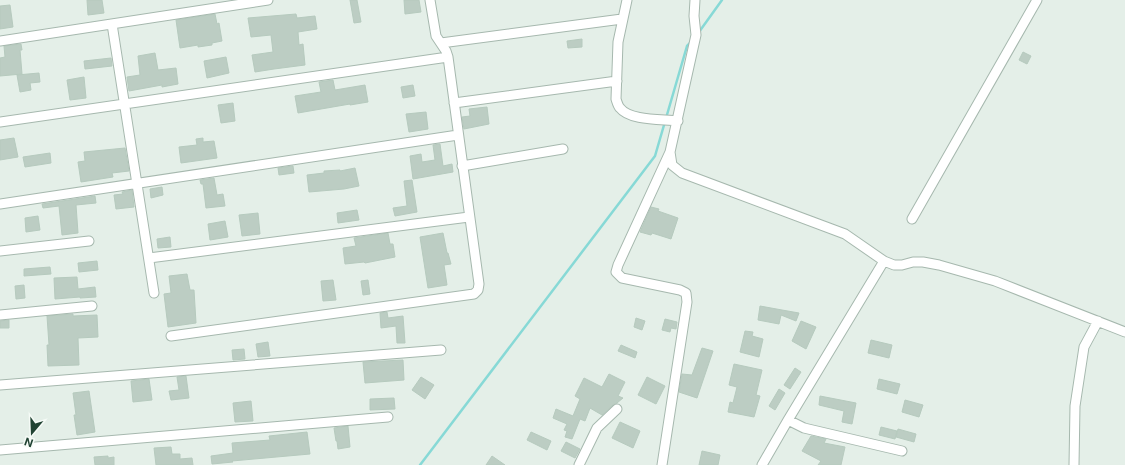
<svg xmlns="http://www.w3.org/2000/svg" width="1125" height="465" font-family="Inter,sans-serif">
<rect width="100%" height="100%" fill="#e4efe8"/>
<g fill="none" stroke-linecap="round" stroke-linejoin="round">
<path stroke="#87d9d6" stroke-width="2.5" d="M699 32 722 0
M420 465 655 156 687 46 691 42"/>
</g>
<path fill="#bccdc3" stroke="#b6cabe" d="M87 0H102L104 13 88 15Z
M350 0H357L361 22 354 23Z
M404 0H419L421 12 405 14Z
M10 5 13 27 0 29V6Z
M215 14 217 24 219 23 222 41 212 43V45L198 47V45L180 48 176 20Z
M296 14 297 18 315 16 317 29 298 32 299 45 303 44 305 65 274 69 255 72 252 55 273 52 271 35 251 37 248 18Z
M582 39V47L568 48 567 41Z
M21 44 22 50H20L22 74 0 76V58L5 57 4 46Z
M1023 52 1031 56 1027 64 1019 60Z
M155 53 158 70 176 68 178 84 162 87V85L129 91 127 77 140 75 138 56Z
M226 57 229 73 207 78 204 61Z
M111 58 112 66 85 69 84 61Z
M39 73 40 82 30 83 31 90 20 92 17 75Z
M84 77 86 98 70 100 67 80Z
M333 80 335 90 365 85 368 102 350 105V104L298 113 295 96 321 92 319 82Z
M413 85 415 96 403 98 401 87Z
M233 103 235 121 221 123 218 105Z
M487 107 489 124 464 129 462 117 470 116 469 109Z
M426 112 428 129 409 132 406 114Z
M14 138 18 157 0 160V140Z
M203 138V142L214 141 217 158 181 163 179 147 197 145 196 139Z
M440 144 443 166 452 164 453 172 413 179 410 156 421 154 422 162 435 160 433 145Z
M125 148 129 171 112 173 113 177 81 182 78 162 85 161 84 152Z
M50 153 51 163 25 167 23 157Z
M293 166 294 173 279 175 278 168Z
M355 168 359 186 344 189 309 192 307 175 324 173V171L340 170V171Z
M214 178 217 195 223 194 225 206 206 208 203 184H201L200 180Z
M412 180 417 212 395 216 393 208 407 206 404 181Z
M162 187 163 195 151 198 150 189Z
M132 190 134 207 116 209 114 195 123 194 122 192Z
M95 196 96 203 76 205 78 233 62 235 59 206 43 208 42 204Z
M651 207 659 209 658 211 678 218 671 239 652 233 651 235 640 232Z
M357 210 359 220 338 223 337 213Z
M258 213 260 234 242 236 239 215Z
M38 216 40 230 26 232 25 218Z
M225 221 228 237 210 240 208 224Z
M388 233 390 244H393L395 257 365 263 364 262 345 264 343 248 356 246 354 238Z
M443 233 447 253H448L451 264 444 265 447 285 428 288 420 237Z
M170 237 171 247 158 248 157 239Z
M97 261 98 270 79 272 78 263Z
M50 267 51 274 24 276V269Z
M187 274 190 290H194L196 323 168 327 164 294 171 293 169 276Z
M77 277 78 289 95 287 96 297 80 298V297L55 299 54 278Z
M333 280 336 300 323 301 321 281Z
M368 280 370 294 363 295 361 281Z
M24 285 25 298 16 299 15 286Z
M760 306 782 310 799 313 796 321 781 315 779 324 758 320Z
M387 312 388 318 403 316 405 343H397L396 326 381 328 380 313Z
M73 314V316L97 315 98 337 78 338 79 365 48 366 47 345H49L47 316Z
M636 318 645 321 642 330 634 327Z
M665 319 677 322 676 329 671 328 670 332 662 330Z
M9 320V328H0V321Z
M801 321 816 327 806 349 792 341Z
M745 331 753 332 752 336 763 339 759 357 740 352Z
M871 340 892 345 889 358 868 353Z
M268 342 270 356 258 357 256 344Z
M621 345 637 352 635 358 618 351Z
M702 348 713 351 697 398 679 392 682 374 692 375Z
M244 349 245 359 233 360 232 350Z
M403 360 404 380 365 383 363 362Z
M734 364 762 370 756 395 760 396 754 417 728 412 730 402 733 403 737 387 729 385Z
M795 368 801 372 790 389 784 385Z
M609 374 625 382 618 396 623 398 617 403 613 405 602 415 590 408 585 421 580 419 572 439 565 437 567 431 564 430 567 424 553 418 556 409 573 416 580 399 575 396 584 378 602 387Z
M186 376 189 398 171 400 169 391 179 390 177 377Z
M421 377 434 385 425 399 412 390Z
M647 377 665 386 656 404 638 395Z
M149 379 152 400 133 402 131 381Z
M879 379 900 384 897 394 877 389Z
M779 389 785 393 775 410 769 406Z
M89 391 95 432 77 435 74 415H76L73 393Z
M820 396 856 403 852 424 842 422 844 411 819 405Z
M394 398 395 409 370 410V399Z
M905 400 923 405 919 417 902 412Z
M251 401 253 421 235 422 233 403Z
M620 422 640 431 633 448 612 438Z
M348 426 350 447 338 449 337 441H336L334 428Z
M881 427 897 431 895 439 879 435Z
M898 429 916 434 914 442 896 437Z
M307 432 310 454 232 461 233 462 212 464 211 456 233 453 232 443 270 440 269 436Z
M531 432 551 441 547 450 527 440Z
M811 436 826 439 824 443 845 447 841 465H818L821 461 802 451Z
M566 442 580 449 575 458 561 451Z
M171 447 172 454H180V459L192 458 193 465H156L154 448Z
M702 451 720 455 718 465H699Z
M108 456V458L114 457V465H95L94 457Z
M492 456 505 465H486Z"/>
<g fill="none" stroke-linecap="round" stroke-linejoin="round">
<defs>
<path id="minor" d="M627 0 618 42 616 99C617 102 618 106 620 108 630 121 662 119 678 121
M695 0 694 16 696 35 670 152 672 165 682 173 845 234 884 261 894 265H902L913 262H923L939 265 995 281 1125 332
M112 24 154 293
M0 41 268 0
M441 43 622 19
M454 103 617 81
M0 122 448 57
M462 166 563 149
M0 204 458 135
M912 219 1037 0
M0 251 89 241
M149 258 469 217
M0 315 92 306
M171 336 474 294 478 290 479 284 448 57 446 51 436 36 430 0
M0 385 441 350
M788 420 804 428 902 451
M0 450 388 417
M579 465 597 428 617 409
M662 465 687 302 686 293 680 290 622 278 616 272 618 265 670 152
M762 465 788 420 884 261
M1074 465 1075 406 1084 347 1098 321"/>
</defs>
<use href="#minor" stroke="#a6b8ae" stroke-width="11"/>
<use href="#minor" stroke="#fff" stroke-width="9"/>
</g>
<g transform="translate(32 433) rotate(199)" stroke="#f6fbf7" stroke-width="3" paint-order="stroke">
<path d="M0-3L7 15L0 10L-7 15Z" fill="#214333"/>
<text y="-6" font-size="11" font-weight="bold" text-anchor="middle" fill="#214333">N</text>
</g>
</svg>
